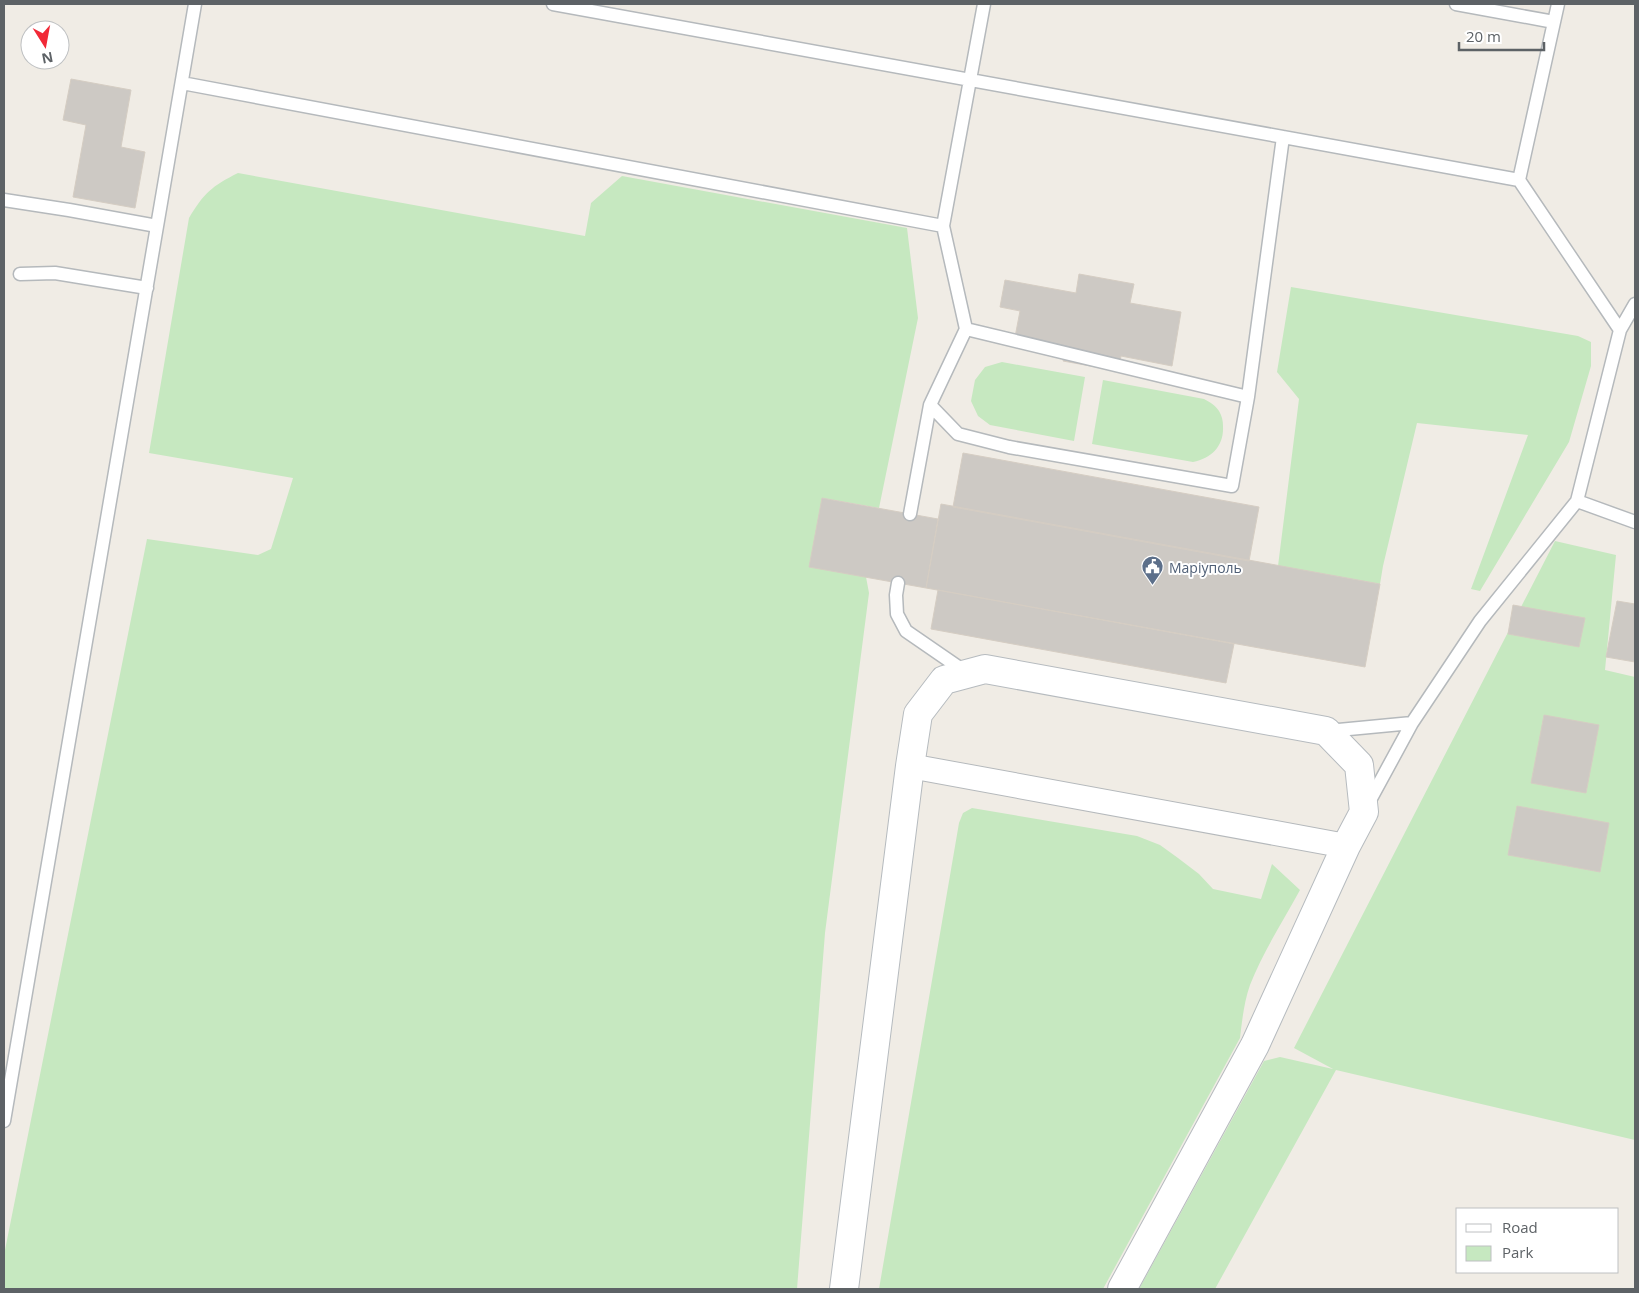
<svg xmlns="http://www.w3.org/2000/svg" width="1639" height="1293" font-family="'Open Sans',sans-serif">
<rect width="100%" height="100%" fill="#f0ece5"/>
<path fill="#c6e8c0" d="M238 173 585 236 591 203 622 176 907 228 918 318 879 508 822 498 866 577 869 593 825 933 797 1289H4V1255L147 539 258 555 271 549 293 478 149 453 189 218C204 193 212 186 238 173Z
M1291 287 1578 336 1591 342V366L1569 442 1480 591 1471 589 1528 435 1417 423 1383 566 1380 584 1278 566 1299 399 1277 372Z
M1002 362 1085 377 1074 441 990 425 978 416 971 401 975 380 985 367Z
M1103 380 1204 399C1210 402 1216 406 1219 411 1222 416 1223 421 1223 426 1224 446 1212 458 1193 462L1092 444Z
M1555 541 1616 555 1605 670 1635 677V1140L1336 1070 1215 1289H1139L1264 1061 1280 1057 1333 1069 1294 1048Z
M972 808 1137 836 1160 845 1178 858 1199 874 1213 889 1261 899 1272 864 1300 890C1283 921 1263 952 1250 985 1244 1002 1242 1021 1240 1038L1103 1289H879L959 823 963 813Z"/>
<path fill="#cdc9c4" stroke="#d5cdc3" d="M71 79 131 90 121 147 145 152 135 208 73 197 86 125 63 120Z
M1079 274 1134 284 1130 303 1181 312 1172 366 1121 356 1118 371 1063 361 1066 346 1015 337 1020 311 1000 307 1005 280 1076 293Z
M963 453 1259 507 1249 561 953 507Z
M822 498 938 519 926 588 809 567Z
M941 504 1380 584 1365 667 926 588Z
M938 590 1234 644 1226 683 931 629Z
M1617 601 1635 604V662L1606 657Z
M1513 605 1585 618 1579 647 1508 634Z
M1544 715 1599 725 1586 793 1531 783Z
M1517 806 1609 823 1600 872 1508 855Z"/>
<g fill="none" stroke-linecap="round" stroke-linejoin="round">
<defs>
<path id="lane" d="M553 4 1519 180 1620 330
M1456 4 1554 22
M182 83 943 226
M1519 180 1558 4
M4 200 69 210 157 226
M20 274 55 273 147 288
M966 329 1248 397
M930 405 958 434 1009 447 1232 486 1248 397 1283 137
M1577 501 1635 522
M910 514 930 405 966 329 943 226 984 4
M898 583 896 595 897 614 906 631 967 673
M1328 731 1412 723
M1368 804 1412 723 1480 621 1577 501 1620 330 1635 304
M4 1121 195 4"/>
<path id="street" d="M910 766 1346 846"/>
<path id="secondary" d="M844 1289 910 766 918 714 944 680 985 669 1326 731 1359 765 1364 812 1346 846 1255 1045 1122 1289"/>
</defs>
<use href="#lane" stroke="#b5b9bc" stroke-width="15"/>
<use href="#street" stroke="#b5b9bc" stroke-width="26"/>
<use href="#secondary" stroke="#b6bbbf" stroke-width="30"/>
<use href="#lane" stroke="#fff" stroke-width="12"/>
<use href="#street" stroke="#fff" stroke-width="24"/>
<use href="#secondary" stroke="#fff" stroke-width="28"/>
</g>
<defs>
<symbol id="civic-pin" viewBox="-11 -11 22 30"><path d="M0 17L-7.5 6A9.5 9.5 0 1 1 7.5 6Z" fill="#5c6f8a" stroke="#fff"/><path d="M-.6-6.5H3V-4.5H.6V-3L4-1V1h2V6H-6V1h2V-1L-.6-3ZM-1.2 2.5V6h2.4V2.5Z" fill="#fff"/></symbol>
</defs>
<g fill-rule="evenodd">
<use href="#civic-pin" x="1140" y="554" width="25" height="34"/>
</g>
<g text-anchor="middle" dominant-baseline="central" stroke-width="4" stroke-linejoin="round" paint-order="stroke">
<g font-size="14" fill="#4e5e75" stroke="#fff" text-anchor="start">
<text x="1169" y="567">Маріуполь</text>
</g>
</g>
<rect width="1639" height="1293" fill="none" stroke="#5d6266" stroke-width="10"/>
<rect x="1456" y="1208" width="162" height="65" fill="#ffffff" stroke="#bec0c2"/>
<rect x="1466" y="1224" width="25" height="8" fill="#ffffff" stroke="#bec0c2"/>
<text x="1502" y="1233" font-size="15" fill="#5d6266">Road</text>
<rect x="1466" y="1246" width="25" height="15" fill="#c6e8c0" stroke="#bec0c2"/>
<text x="1502" y="1258" font-size="15" fill="#5d6266">Park</text>
<g transform="translate(45 45) rotate(169)"><circle r="24" fill="#ffffff" stroke="#bec0c2"/>
<path d="M0-4L9 19L0 12L-9 19Z" fill="#f12937"/>
<text y="-8" font-size="14" font-weight="bold" text-anchor="middle" fill="#5d6266">N</text>
</g>
<path d="M1459 42v8h85v-8" fill="none" stroke="#5d6266" stroke-width="2.5"/>
<text x="1466" y="42" font-size="15" fill="#5d6266" stroke="#ffffff" stroke-width="4" paint-order="stroke">20 m</text>
</svg>
